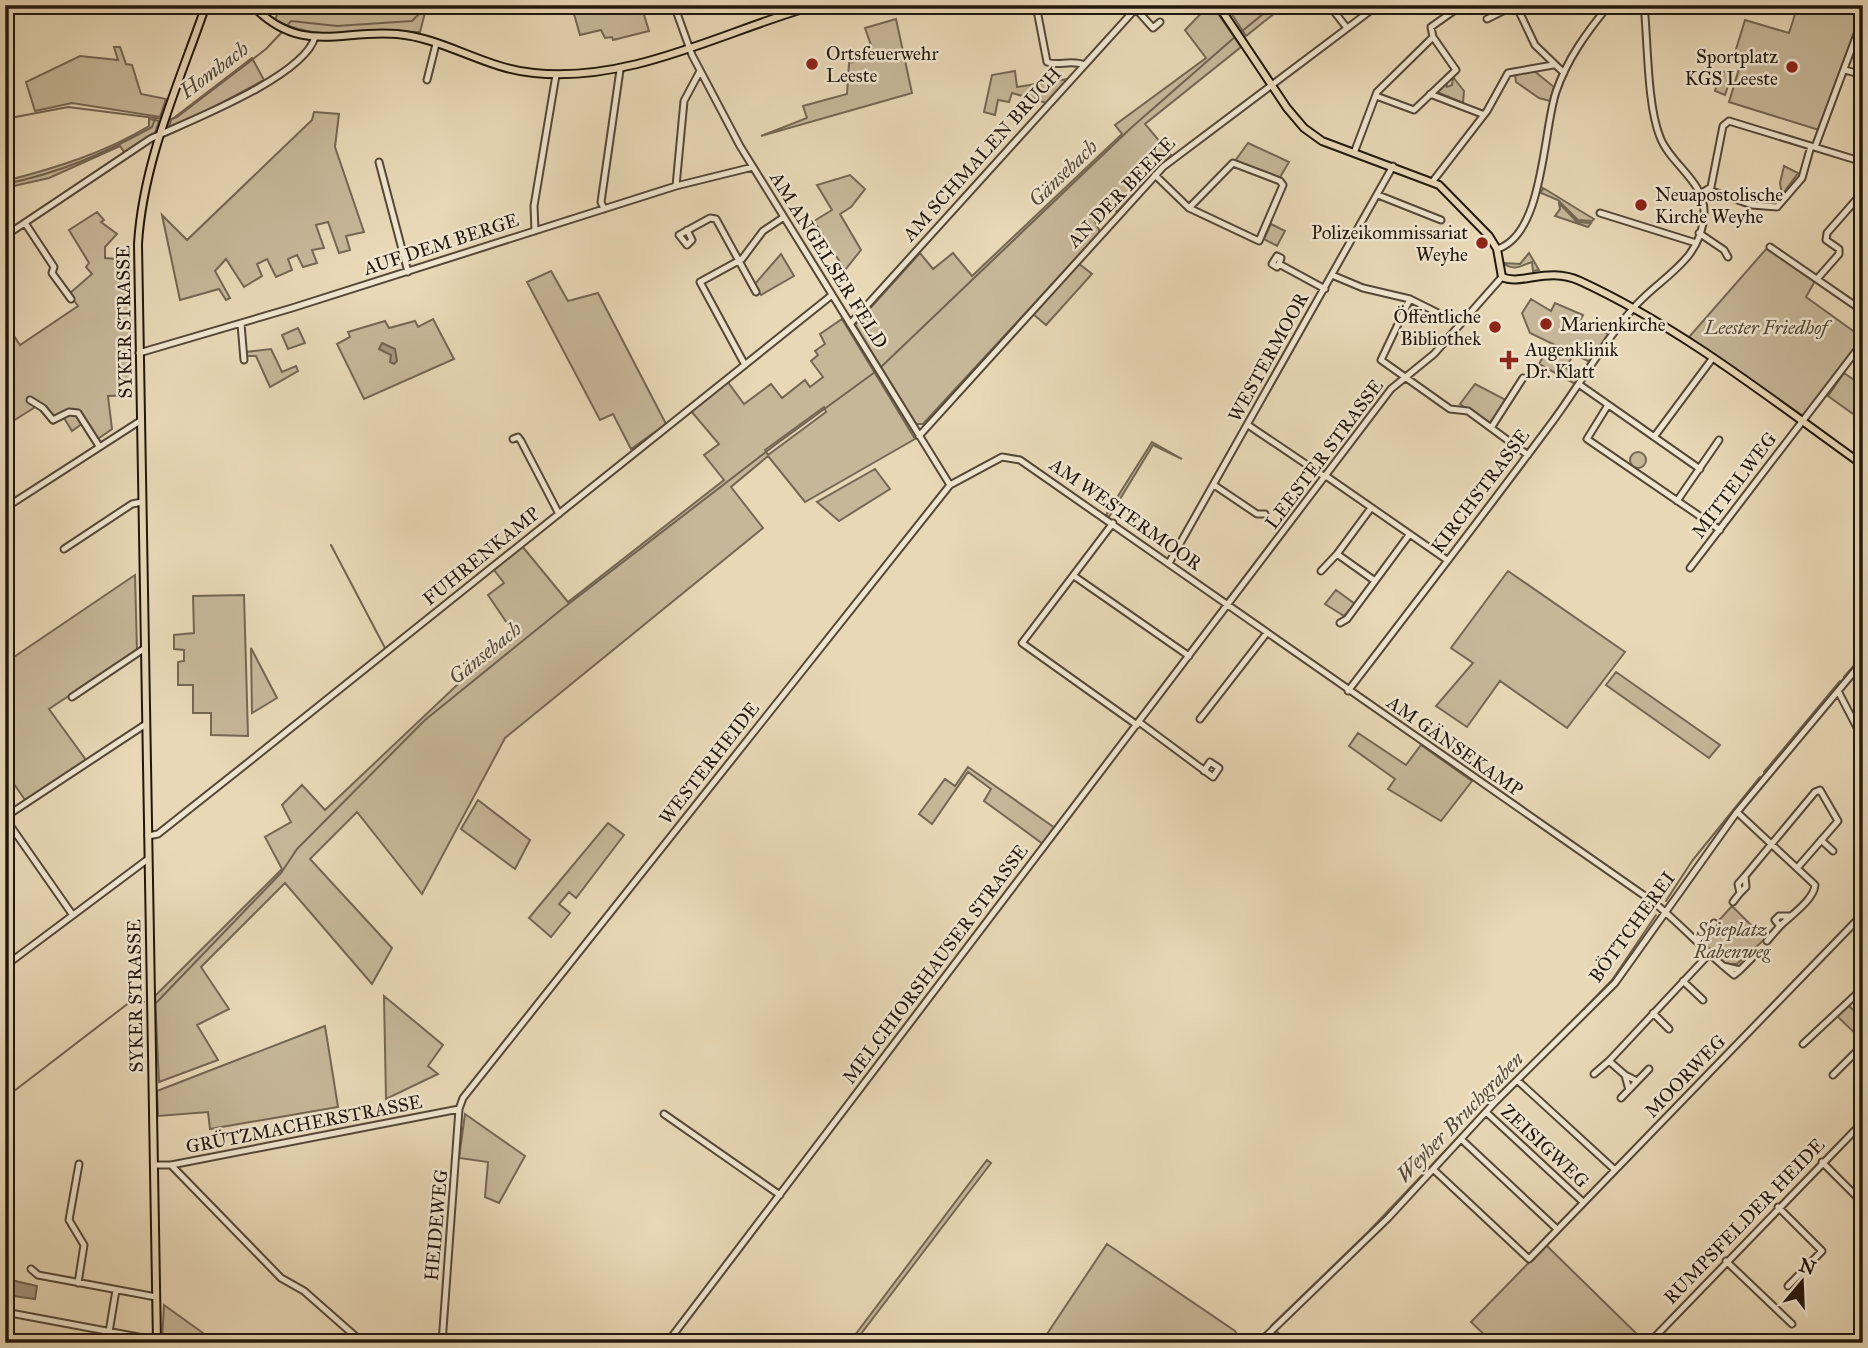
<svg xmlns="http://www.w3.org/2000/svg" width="1868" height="1348" font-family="'IM FELL Great Primer',serif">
<rect width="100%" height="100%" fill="#e8d8b6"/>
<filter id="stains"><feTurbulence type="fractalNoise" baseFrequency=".00286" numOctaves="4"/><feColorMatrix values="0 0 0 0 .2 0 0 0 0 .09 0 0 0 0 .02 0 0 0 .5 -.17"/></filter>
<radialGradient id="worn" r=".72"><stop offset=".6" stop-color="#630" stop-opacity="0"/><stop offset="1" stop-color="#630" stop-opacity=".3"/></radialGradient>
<path fill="#c6b799" stroke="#746754" stroke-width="2" fill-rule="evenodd" d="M281 5H427L420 32C371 30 321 44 275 20Z
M580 5H641L649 31 613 40 612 37 605 38 601 30 580 35 572 7Z
M1209 5H1212L1241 47 1145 124 1171 155 1117 212 1106 201 1094 219 1100 232 923 424H916L855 325 920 253 933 269 953 253 972 276 1122 134 1115 125 1206 58 1185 30Z
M1226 5H1285L1246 36Z
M1798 5H1863L1842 72 1819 130 1729 102 1741 62 1733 59 1745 20 1789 33Z
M896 19 912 93 761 136 807 118 803 106 847 94 849 63 874 54 865 28Z
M114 47H120L126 64 132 65 141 94 166 99 160 117 72 103 35 111 26 82 80 56 118 60Z
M252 58 264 80 175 128 168 129 171 120Z
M1533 70 1554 87 1550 101 1539 98 1516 82 1515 74Z
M1015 71 1017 87 1068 79 1047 103 1012 93 1009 102 998 100 995 115 984 112 992 75Z
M1721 71 1732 74 1725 95 1715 91Z
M1453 77 1464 91 1463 103 1437 92 1446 82 1447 87 1452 85Z
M314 112 339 114 335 147 364 232 346 236 350 250 339 253 328 222 316 225 324 248 312 250 317 263 303 267 297 255 288 259 292 270 276 277 267 259 257 264 262 276 244 287 226 259 215 271 230 298 226 300 219 289 180 300 162 215 187 240 312 120Z
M149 119 159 121 155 133 124 152 120 146 49 178 5 188V181C56 168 104 153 149 126Z
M1248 143 1289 162 1279 179 1235 161Z
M1784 166 1798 173 1782 195 1780 183Z
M850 175 865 189 851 207 840 214 861 250 845 270 814 221 832 210 817 185Z
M1543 188C1562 199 1575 208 1594 219L1592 221 1578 220 1558 200 1541 193Z
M1559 203 1577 222 1591 223 1588 227 1555 216 1560 209Z
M97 212 104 220 101 222 117 234 105 247V258L130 260 131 395 108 396 112 429 98 439 83 423 72 431 64 418 53 424 37 406 5 426V322L20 345 78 306 69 294 92 274 86 267 89 263 69 230Z
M1271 224 1285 231 1277 246 1264 239Z
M1767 248 1815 281 1806 297 1863 338 1803 416 1689 337Z
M1529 253 1539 270 1533 271 1532 262C1522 265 1515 272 1503 263L1520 264Z
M781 254 794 276 761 295 754 285Z
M1078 263 1092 274 1046 325 1033 314Z
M551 271 568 301 598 293 666 424 631 449 613 414 600 420 527 282Z
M1531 299 1551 311 1555 303 1583 315 1580 321 1608 334 1592 363 1530 333 1522 313Z
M433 319 454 359 364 399 337 344 350 337 348 332 385 321 389 328 415 321 418 327Z
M842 319 915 439 805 502 768 456 731 487 763 528 505 738 422 894 357 812 310 859 392 948 372 984 285 883 201 967 229 1009 197 1025 218 1060 159 1082 155 996 282 869 265 837 291 822 282 805 302 785 325 810 513 632 488 595 504 583 494 570 522 546 568 602 724 480 704 455 719 444 691 411 727 381 744 404 771 384 782 398 805 380 810 387 823 377 811 361 818 355 815 351 825 344 820 334ZM824 407 826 412 768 455 765 450Z
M298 328 305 343 288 349 282 335Z
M1549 346 1573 355 1566 368 1582 379 1577 385 1539 364Z
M271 349 282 372 296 366 298 371 270 387 256 356H246V352Z
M1844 373 1863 386V421L1828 396Z
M1475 384 1506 400 1489 424 1460 404Z
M1152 442 1182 459 1153 445 1109 517 1106 515Z
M1630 460a8 8 0 1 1 16 0a8 8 0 1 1-16 0Z
M875 469 890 489 839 521 817 502Z
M1508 571 1625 652 1567 728 1500 681 1467 727 1436 706 1473 663 1451 648Z
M135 575 137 651 49 709 86 760 25 800 5 771V663Z
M1336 590 1355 604 1344 616 1325 604Z
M244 595 248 736 211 735V713H193V685H178V662L184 661V650L174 649V635L194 633 193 596Z
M251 648 277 698 252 713Z
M1616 672 1720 745 1709 758 1606 685Z
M1358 733 1406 765 1421 745 1472 781 1441 821 1388 789 1395 779 1349 746Z
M968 767 1055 828 1043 844 984 801 991 789 968 772 932 824 919 814 945 779 955 786Z
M478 800 530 840 515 869 461 829Z
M608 823 624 835 576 898 569 892 559 904 570 913 551 937 529 918Z
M1732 906 1765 939 1737 964H1723L1701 940Z
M384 996 443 1045 428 1066 438 1074 386 1099Z
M1848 1005 1863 1019V1041L1837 1016Z
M325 1026 338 1107 210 1129 208 1112 158 1116 157 1091Z
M465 1114 525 1156 499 1203 485 1197 488 1162 459 1158Z
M987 1160 991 1163 854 1343H849Z
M1107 1244 1235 1331 1242 1343H1041Z
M1546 1245 1644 1341 1493 1343 1471 1322Z
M164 1305 217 1343 162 1340Z"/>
<path fill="#a5967d" stroke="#716351" stroke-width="2" d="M382 343 395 349 397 361 394 364 390 362 391 355 379 349Z
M11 1280 37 1286 35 1299 6 1295V1285Z"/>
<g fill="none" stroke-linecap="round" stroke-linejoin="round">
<path stroke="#716351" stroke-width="2" d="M286 27 291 21 337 26 412 21 420 13 423 5
M1241 32 1274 5
M5 119 68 107 163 119
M168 120 177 117 266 49 282 32
M5 184C60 173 103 154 152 127L155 119
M880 368 1132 127 1236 36
M331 545 385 648
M1844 677 1863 655
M1764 772 1840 681
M1666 901 1692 861 1760 777
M156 1003 281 873 297 849 425 720 562 609 775 445 875 372
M1557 1037 1612 980 1656 915
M5 1098 130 1002H144
M1271 1326 1367 1233 1501 1092
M1275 1330 1290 1343"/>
<defs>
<path id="minor" d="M674 5 692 55 740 146 950 485
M1036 5 1047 62C1058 67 1071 59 1084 65
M1329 5 1347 28
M1516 5 1535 45 1564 73
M1136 9 1153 28 1160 22
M1487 19 1515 5
M1845 70 1863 75
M427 80 436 44
M1430 94 1482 114
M1376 96 1414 110 1456 70 1433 37 1431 27 1462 5
M1815 147 1863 18
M1354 153 1377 92 1433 37
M379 162 408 272
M1155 175 1189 208 1259 241 1283 185 1280 181 1233 163 1189 208
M1433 181 1487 111 1508 73 1553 65
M676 186 684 101 700 71
M1709 190 1752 205 1777 207 1802 178 1811 146
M1700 194 1711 187 1723 126 1729 121 1863 162
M1378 195 1441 220
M604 209 601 202 620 70
M1600 213 1696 243
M25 223 54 267 52 273 71 299
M687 230 692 240 687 245 679 235 710 218 716 219 756 292
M535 231 534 206 556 75
M1699 233 1724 250 1728 257
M5 236 150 139C187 122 304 77 315 37
M1770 247 1863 311
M1497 249C1544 235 1543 130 1556 92 1567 59 1587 32 1609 5
M1279 264 1277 267 1272 264 1277 256 1281 258 1279 264 1325 289
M1332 275 1363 288 1410 299 1460 324
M1817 279 1839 254V249L1826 240 1827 233 1863 192
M1410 299 1381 360 1450 409 1468 411 1528 455
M241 324 244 360
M850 324 1139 5
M139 353 292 308 676 186 753 167
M745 365 700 282 742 259 763 231 784 217
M1580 385 1700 469
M30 400 43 408 53 420 69 412 78 413 99 446
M1608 405 1587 439 1720 530
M1248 425 1325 477
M1491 428 1523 378
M919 436 1163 167 1378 5
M1654 437 1712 359
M513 439 518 437 521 441 559 514
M1326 476 1447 560
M1214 485 1257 514H1265
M1677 501 1719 440
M5 508 140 421
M1371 508 1337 554 1375 581
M1113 523 1022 643 1137 725
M64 549 132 504 142 502
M1169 563 1393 166
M1690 568 1863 342
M1321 571 1337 554
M1074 576 1189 656
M1340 623 1347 619 1409 535
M1348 691C1416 602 1484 514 1550 425 1578 388 1600 347 1630 312 1657 278 1702 263 1704 214 1706 182 1670 164 1660 137 1647 105 1648 42 1644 5
M1838 691 1863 739
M72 697 145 648
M1200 719 1266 634
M1139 722 1213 777 1219 768 1210 762 1204 771
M1737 812 1815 885C1814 900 1790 916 1780 926L1775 920 1779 916H1790
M5 817 146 724
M5 818 72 914
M148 836 158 834 250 761 832 295
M1821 840 1833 851
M1859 873 1863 869
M1745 876 1815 792 1820 790 1838 821 1798 867
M1745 876 1746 887 1740 893 1738 884Z
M1733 902 1740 893
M1697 941 1714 923
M1767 941 1780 926
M5 966 148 859
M1740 970 1752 958
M1683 981 1703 1000
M1653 1013 1669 1029
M1803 1044 1863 988
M1594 1074 1609 1061
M1625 1075 1609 1061 1710 953
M1833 1075 1863 1045
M1518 1081 1615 1170
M1629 1090 1625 1075 1637 1081
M1621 1098 1649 1069
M1486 1112 1583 1202
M664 1114 780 1195
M1461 1139 1557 1229
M1822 1162 1863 1203
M154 1165H171L459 1109
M171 1165 281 1278 304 1291 363 1343
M1434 1170 1529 1259 1863 914
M1778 1207 1822 1251 1788 1286
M1726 1261 1792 1324
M31 1269 38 1275 156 1297
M78 1283 84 1245 69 1220 79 1164
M5 1312 149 1339
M109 1332 116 1290
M442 1343 459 1109 463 1098 950 485 1002 457 1020 460 1652 901C1681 924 1705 952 1734 975L1740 970 1723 966
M667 1343 1391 389 1434 354 1502 277
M1259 1343 1388 1218 1495 1102 1615 983 1737 812 1863 661
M1649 1343 1863 1122"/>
<path id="major" d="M252 5C301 56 340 29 397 34 444 38 486 69 534 73 633 83 723 31 816 5
M1218 5 1287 108 1304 128 1322 141 1439 185 1489 236 1497 249 1502 277C1521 286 1548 266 1580 281 1682 328 1772 400 1863 465
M157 1343 138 244C143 161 179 83 206 5"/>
</defs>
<use href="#minor" stroke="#544738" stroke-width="9"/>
<use href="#major" stroke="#22170e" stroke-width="10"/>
<use href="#minor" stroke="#f0e6d0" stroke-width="5"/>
<use href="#major" stroke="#e8d8b6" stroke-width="6"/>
</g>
<g fill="#8f2418" stroke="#f0e6d0" stroke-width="2.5">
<circle cx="812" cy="64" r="7"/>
<circle cx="1792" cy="67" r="7"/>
<circle cx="1641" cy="205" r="7"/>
<circle cx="1482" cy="243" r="7"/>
<circle cx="1546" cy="324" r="7"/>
<circle cx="1495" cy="327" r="7"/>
<path d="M1505.5 349.5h7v7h7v7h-7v7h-7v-7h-7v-7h7z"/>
</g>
<g text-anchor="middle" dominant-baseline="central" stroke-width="5" stroke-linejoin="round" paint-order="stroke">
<g font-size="19" fill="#22170e" stroke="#f0e6d0" text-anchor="start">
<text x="826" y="53">Ortsfeuerwehr<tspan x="826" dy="22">Leeste</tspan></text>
<text x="1778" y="56" text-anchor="end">Sportplatz<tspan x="1778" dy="22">KGS Leeste</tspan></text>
<text x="1655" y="194">Neuapostolische<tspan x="1655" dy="22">Kirche Weyhe</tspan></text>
<text x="1468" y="232" text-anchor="end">Polizeikommissariat<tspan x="1468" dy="22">Weyhe</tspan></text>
<text x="1481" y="316" text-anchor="end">Öffentliche<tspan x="1481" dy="22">Bibliothek</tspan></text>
<text x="1560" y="324">Marienkirche</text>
<text x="1525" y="349">Augenklinik<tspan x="1525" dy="22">Dr. Klatt</tspan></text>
</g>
<g font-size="19" fill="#22170e" stroke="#f0e6d0">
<text transform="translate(982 154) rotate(-48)">AM SCHMALEN BRUCH</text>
<text transform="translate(1121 192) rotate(-46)">AN DER BEEKE</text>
<text transform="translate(441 244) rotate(-18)">AUF DEM BERGE</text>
<text transform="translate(829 260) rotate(58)">AM ANGELSER FELD</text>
<text transform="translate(124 322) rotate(-91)">SYKER STRASSE</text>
<text transform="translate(1268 357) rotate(-61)">WESTERMOOR</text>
<text transform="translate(1324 454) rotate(-53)">LEESTER STRASSE</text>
<text transform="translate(1734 485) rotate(-53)">MITTELWEG</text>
<text transform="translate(1480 491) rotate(-53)">KIRCHSTRASSE</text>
<text transform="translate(1126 514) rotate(35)">AM WESTERMOOR</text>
<text transform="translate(481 556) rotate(-39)">FUHRENKAMP</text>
<text transform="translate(1455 746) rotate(35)">AM GÄNSEKAMP</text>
<text transform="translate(709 763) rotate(-52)">WESTERHEIDE</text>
<text transform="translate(1632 927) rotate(-54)">BÖTTCHEREI</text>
<text transform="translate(935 964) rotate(-53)">MELCHIORSHAUSER STRASSE</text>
<text transform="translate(135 996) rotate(-91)">SYKER STRASSE</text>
<text transform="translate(1685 1076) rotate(-46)">MOORWEG</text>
<text transform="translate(304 1124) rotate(-11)">GRÜTZMACHERSTRASSE</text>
<text transform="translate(1545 1146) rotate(43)">ZEISIGWEG</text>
<text transform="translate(1744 1221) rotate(-46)">RUMPSFELDER HEIDE</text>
<text transform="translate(436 1225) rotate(-85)">HEIDEWEG</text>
</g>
<g font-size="19" font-style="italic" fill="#534738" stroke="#f0e6d0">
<text x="1766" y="327">Leester Friedhof</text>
<text x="1732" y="929">Spieplatz<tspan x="1732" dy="22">Rabenweg</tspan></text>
</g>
<g font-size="21" font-style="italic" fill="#564a3a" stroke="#f0e6d0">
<text transform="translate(214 70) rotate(-37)">Hombach</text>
<text transform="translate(1063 173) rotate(-44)">Gänsebach</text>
<text transform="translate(485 653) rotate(-39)">Gänsebach</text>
<text transform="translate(1460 1117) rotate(-46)">Weyher Bruchgraben</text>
</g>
</g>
<rect width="1868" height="1348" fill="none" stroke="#e8d8b6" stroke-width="28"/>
<rect x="7" y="7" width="1854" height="1334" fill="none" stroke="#22170e" stroke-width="3.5"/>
<rect x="14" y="14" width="1840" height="1320" fill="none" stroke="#22170e" stroke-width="2"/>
<g transform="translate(1802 1282) rotate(19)" stroke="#f0e6d0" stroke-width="5" paint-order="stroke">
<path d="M0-5L12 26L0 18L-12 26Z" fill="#22170e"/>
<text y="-10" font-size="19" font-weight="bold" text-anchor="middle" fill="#22170e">N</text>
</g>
<rect width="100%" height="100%" filter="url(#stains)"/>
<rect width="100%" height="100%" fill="url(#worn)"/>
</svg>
